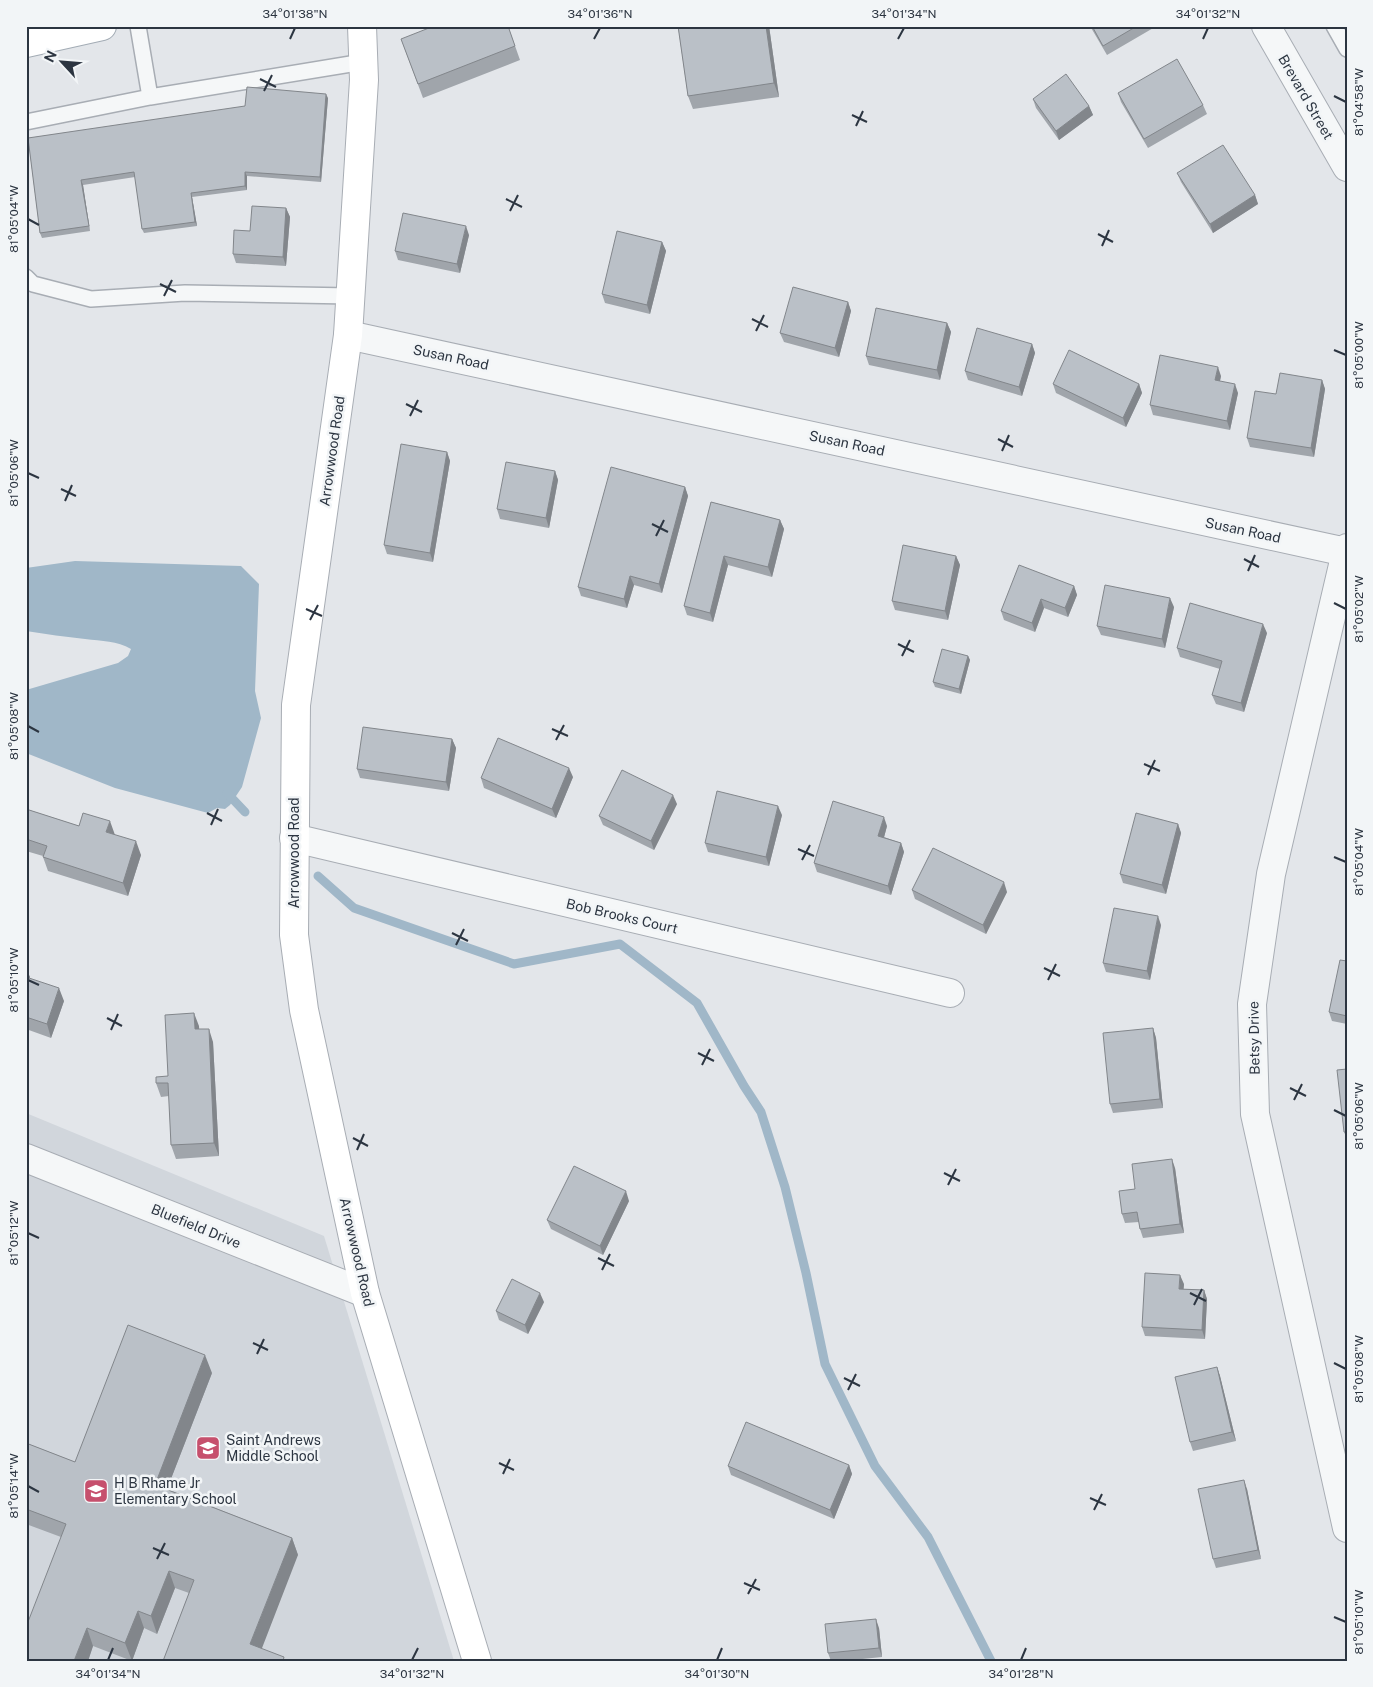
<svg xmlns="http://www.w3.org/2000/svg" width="1373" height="1687" font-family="'Public Sans',sans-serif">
<rect width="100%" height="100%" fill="#e3e6ea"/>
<path fill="#d1d6dc" d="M26 1113 324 1236 454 1661H26Z"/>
<path fill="#a0b7c8" d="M75 561 241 566 259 584 255 691 261 718 242 787 230 805 225 809 217 808 208 813 115 788 26 753V690L118 663 128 656 131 649C117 641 102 641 85 639 66 637 46 634 26 631V568Z"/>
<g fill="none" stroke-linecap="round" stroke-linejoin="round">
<path stroke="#a0b7c8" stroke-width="9" d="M227 793 245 812
M318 876 354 908 514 964 620 944 697 1003 744 1086 761 1112 785 1187 806 1273 825 1364 875 1466 928 1537 991 1661"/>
<defs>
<path id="lane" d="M138 26 150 97 363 62
M1334 26 1347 49
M26 122 150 97
M26 277 33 284 91 299 185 293 351 296"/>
<path id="street" d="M1266 26 1347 167
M348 335 1346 552
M1347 548 1271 874 1252 1004 1255 1114 1347 1528
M294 838 950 993
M26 1158 365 1293"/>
<path id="secondary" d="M362 26 364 80 348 335 296 705 294 935 304 1010 365 1293 477 1661"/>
<path id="primary" d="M26 43 102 26"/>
</defs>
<use href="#lane" stroke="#a8adb4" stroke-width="18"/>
<use href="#street" stroke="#a8adb4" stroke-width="30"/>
<use href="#secondary" stroke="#a8adb4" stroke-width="30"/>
<use href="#primary" stroke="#a3acb5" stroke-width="30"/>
<use href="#lane" stroke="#f5f7f8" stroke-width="15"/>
<use href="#street" stroke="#f5f7f8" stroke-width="28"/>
<use href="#secondary" stroke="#fff" stroke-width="28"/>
<use href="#primary" stroke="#fff" stroke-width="28"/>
</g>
<path fill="#a0a5ab" d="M508 26 520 60 423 98 401 39Z
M678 26H769L779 97 693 109 688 96Z
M1090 26H1155V27L1107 55Z
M1118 93 1203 105 1207 114 1148 148 1121 102Z
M328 98 321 182 247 176V190L192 197 197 226 144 233 142 229 135 177 83 185 90 231 42 238 40 233 28 138Z
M1033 99 1089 106 1093 115 1059 140 1036 108Z
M1177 173 1255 195 1258 204 1213 233 1181 182Z
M286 208 290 217 286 266 236 263 233 254 250 231Z
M469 235 460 273 398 260 395 251Z
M662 242 666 251 650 314 605 303 602 294Z
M848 302 851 311 839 357 784 342 780 333Z
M947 323 951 332 940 380 869 365 866 356Z
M1032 344 1035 353 1022 396 968 380 965 371Z
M1221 376 1220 381 1238 393 1230 430 1153 415 1150 405Z
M1322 380 1325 389 1314 457 1250 447 1247 438 1276 394Z
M1053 384H1139L1142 393 1126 427 1056 393Z
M447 452 450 461 433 562 387 554 384 545Z
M555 471 558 480 549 528 500 519 497 509Z
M685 487 688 496 662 593 634 585 627 608 581 596 578 587Z
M711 502 780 520 784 529 772 577 728 565 713 622 687 615 684 606Z
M956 556 960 565 948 620 895 610 892 601Z
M1074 586 1077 595 1068 617 1044 608 1035 632 1004 620 1001 611Z
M1174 607 1165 648 1101 635 1097 626Z
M1267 633 1244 712 1216 704 1212 695 1220 669 1180 657 1177 648Z
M968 656 970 660 961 694 935 687 933 682Z
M452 739 456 748 449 791 360 778 357 769Z
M573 777 556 818 484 788 481 778Z
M677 804 654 850 603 825 599 816Z
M26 809 79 826 115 835 141 855 128 896 48 871 43 857V856L26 851Z
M782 815 769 866 708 852 705 843Z
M1178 824 1181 833 1166 894 1123 883 1120 874Z
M887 826 884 837 901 843 904 852 891 895 817 872 814 863Z
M912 890 1007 892 986 934 915 899Z
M1161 925 1150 980 1106 972 1103 963Z
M1347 961V1024L1332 1021 1329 1012Z
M26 968 30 978 64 1001 51 1038 26 1029Z
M199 1026V1029L213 1042 219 1156 176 1159 171 1145 169 1096 161 1097 156 1083 168 1076Z
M1153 1028 1156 1038 1163 1108 1113 1113 1110 1104Z
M1347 1069V1139L1344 1132Z
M1175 1168 1184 1233 1143 1238 1140 1229 1139 1222 1125 1223 1122 1214 1135 1189Z
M629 1201 603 1255 551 1229 547 1220Z
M1184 1284 1183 1289 1204 1290 1207 1299 1205 1339 1145 1336 1142 1327Z
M544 1302 528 1334 499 1320 496 1311Z
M1217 1367 1220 1376 1236 1441 1193 1451 1190 1442Z
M212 1373 167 1489 292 1538 298 1555 163 1661 189 1593 175 1588 157 1634 144 1628 132 1661 93 1646 88 1661 61 1537 26 1524V1443L75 1462Z
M849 1465 852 1474 834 1519 731 1475 728 1466Z
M1247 1489 1261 1559 1216 1568 1213 1559Z
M879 1628 882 1657 843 1661H831L828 1653Z"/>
<path fill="#82868b" d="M766 26H769L779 97 774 83Z
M326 94 328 98 321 182 320 177Z
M1089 106 1093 115 1059 140 1056 131Z
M245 172 247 176V190L245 186Z
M81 180 83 185 90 231 89 226Z
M191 193 192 197 197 226 195 222Z
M1255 195 1258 204 1213 233 1210 224Z
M286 208 290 217 286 266 283 257Z
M466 226 469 235 460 273 457 264Z
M662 242 666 251 650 314 647 305Z
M848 302 851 311 839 357 835 348Z
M947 323 951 332 940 380 937 370Z
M1032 344 1035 353 1022 396 1019 387Z
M1218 367 1221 376 1218 389 1215 380Z
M1322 380 1325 389 1314 457 1311 448Z
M1139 384 1142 393 1126 427 1123 418Z
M1235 384 1238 393 1230 430 1227 421Z
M447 452 450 461 433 562 430 553Z
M555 471 558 480 549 528 546 518Z
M685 487 688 496 662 593 659 584Z
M780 520 784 529 772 577 768 567Z
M724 556 728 565 713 622 710 613Z
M956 556 960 565 948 620 945 611Z
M630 576 634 585 627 608 624 599Z
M1074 586 1077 595 1068 617 1065 608Z
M1170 598 1174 607 1165 648 1162 639Z
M1041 599 1044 608 1035 632 1032 623Z
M1263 624 1267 633 1244 712 1241 703Z
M968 656 970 660 961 694 959 689Z
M452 739 456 748 449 791 446 782Z
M569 768 573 777 556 818 552 809Z
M673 795 677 804 654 850 651 841Z
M778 806 782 815 769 866 766 857Z
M884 817 887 826 882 845 878 836Z
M110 821 115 835 106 832Z
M1178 824 1181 833 1166 894 1162 885Z
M136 841 141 855 128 896 123 883Z
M901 843 904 852 891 895 888 886Z
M1004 882 1007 892 986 934 983 925Z
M1158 916 1161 925 1150 980 1147 971Z
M26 968 30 977 26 987Z
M59 988 64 1001 51 1038 47 1024Z
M194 1013 199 1026 200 1043 195 1029Z
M1153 1028 1156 1038 1163 1108 1160 1099Z
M209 1029 213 1042 219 1156 214 1143Z
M1172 1159 1175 1168 1184 1233 1180 1224Z
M626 1191 629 1201 603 1255 600 1246Z
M1180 1275 1184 1284 1183 1298 1179 1289Z
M1204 1290 1207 1299 1205 1339 1202 1330Z
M540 1293 544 1302 528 1334 525 1325Z
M205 1355 212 1373 162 1502 155 1485Z
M1217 1367 1220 1376 1236 1441 1232 1432Z
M849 1465 852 1474 834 1519 830 1510Z
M1244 1480 1247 1489 1261 1559 1258 1550Z
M292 1538 298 1555 257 1661 250 1644Z
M169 1571 175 1588 157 1634 151 1616Z
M138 1611 144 1628 132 1661 125 1643Z
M876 1619 879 1628 882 1657 879 1648Z
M87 1628 93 1646 88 1661H74Z"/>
<path fill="#bac0c7" stroke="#82868b" d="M434 26H508L515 46 418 84 401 39Z
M678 26H766L774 83 688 96Z
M1092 26H1137L1103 46Z
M1177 59 1203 105 1144 139 1118 93Z
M1066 74 1089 106 1056 131 1033 99Z
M247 87 326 94 320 177 245 172V186L191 193 195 222 142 229 134 172 81 180 89 226 40 233 28 138 245 106Z
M1223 145 1255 195 1210 224 1177 173Z
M252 206 286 208 283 257 233 254 234 230 250 231Z
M403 213 466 226 457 264 395 251Z
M617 231 662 242 647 305 602 294Z
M793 287 848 302 835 348 780 333Z
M876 308 947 323 937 370 866 356Z
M977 328 1032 344 1019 387 965 371Z
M1069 350 1139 384 1123 418 1053 384Z
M1160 355 1218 367 1215 380 1235 384 1227 421 1150 405Z
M1280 373 1322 380 1311 448 1247 438 1255 391 1276 394Z
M401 444 447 452 430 553 384 545Z
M506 462 555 471 546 518 497 509Z
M611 467 685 487 659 584 630 576 624 599 578 587Z
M711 502 780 520 768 567 724 556 710 613 684 606Z
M903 545 956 556 945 611 892 601Z
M1019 565 1074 586 1065 608 1041 599 1032 623 1001 611Z
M1105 585 1170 598 1162 639 1097 626Z
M1190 603 1263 624 1241 703 1212 695 1222 661 1177 648Z
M942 649 968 656 959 689 933 682Z
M363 727 452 739 446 782 357 769Z
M498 738 569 768 552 809 481 778Z
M622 770 673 795 651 841 599 816Z
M717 791 778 806 766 857 705 843Z
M833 801 884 817 878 836 901 843 888 886 814 863Z
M26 809 79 826 83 813 110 821 106 832 136 841 123 883 43 857 47 846 26 839Z
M1136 813 1178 824 1162 885 1120 874Z
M933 848 1004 882 983 925 912 890Z
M1114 908 1158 916 1147 971 1103 963Z
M1340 960 1347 961V1016L1329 1012Z
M26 977 59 988 47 1024 26 1017Z
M194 1013 195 1029H209L214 1143 171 1145 168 1083H156V1077L168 1076 165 1015Z
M1153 1028 1160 1099 1110 1104 1103 1033Z
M1347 1069V1132H1344L1337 1070Z
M1172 1159 1180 1224 1140 1229 1137 1212 1122 1214 1119 1191 1135 1189 1132 1164Z
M574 1166 626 1191 600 1246 547 1220Z
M1145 1273 1180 1275 1179 1289 1204 1290 1202 1330 1142 1327Z
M512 1279 540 1293 525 1325 496 1311Z
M128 1325 205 1355 155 1485 292 1538 250 1644 284 1657 283 1661H163L194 1580 169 1571 151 1616 138 1611 125 1643 87 1628 74 1661H26V1627L66 1524 26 1509V1443L75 1462Z
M1217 1367 1232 1432 1190 1442 1175 1377Z
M746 1422 849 1465 830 1510 728 1466Z
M1244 1480 1258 1550 1213 1559 1198 1489Z
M876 1619 879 1648 828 1653 825 1624Z"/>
<path fill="none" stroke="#2c3541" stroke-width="2" d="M290 39 295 28M594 39 600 28M898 39 904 28M1203 39 1208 28M260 79 276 87M264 91 272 75M1334 96 1346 102M852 115 867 122M856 126 863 111M506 199 522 207M510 211 518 195M28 219 39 225M1098 234 1113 242M1102 246 1109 230M160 284 176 292M164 296 172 280M752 319 768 327M756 331 764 315M1334 350 1346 355M406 404 422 412M410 416 418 400M998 439 1013 447M1002 451 1009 435M28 473 39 478M61 489 76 496M65 501 72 485M652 524 668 532M656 536 664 520M1244 559 1259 567M1248 571 1255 555M1334 603 1346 609M306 609 322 616M310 620 318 605M898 644 914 652M902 656 910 640M28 726 39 732M552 729 568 736M556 740 564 725M1144 764 1160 771M1148 775 1155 760M207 813 222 821M211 825 218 809M798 849 814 856M1334 857 1346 862M802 860 810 845M452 933 468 941M456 945 464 929M1044 968 1060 976M28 980 39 985M1048 980 1056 964M107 1018 122 1026M111 1030 118 1014M698 1053 714 1061M702 1065 710 1049M1290 1088 1306 1096M1294 1100 1302 1084M1334 1110 1346 1116M353 1138 368 1146M357 1150 364 1134M944 1173 960 1181M948 1185 956 1169M28 1233 39 1238M598 1258 614 1266M602 1270 610 1254M1190 1293 1206 1301M1194 1305 1202 1289M253 1343 268 1350M257 1354 264 1339M1334 1363 1346 1369M844 1378 860 1386M848 1390 856 1374M499 1463 514 1470M503 1474 510 1459M28 1486 39 1492M1090 1498 1106 1505M1094 1510 1102 1494M153 1548 169 1555M157 1559 165 1543M744 1583 760 1590M748 1594 756 1579M1334 1617 1346 1622M108 1660 113 1648M412 1660 418 1648M717 1660 722 1648M1021 1660 1026 1648"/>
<defs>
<symbol id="school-square" viewBox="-11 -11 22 22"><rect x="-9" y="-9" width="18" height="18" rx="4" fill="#c6506d" stroke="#f2f5f7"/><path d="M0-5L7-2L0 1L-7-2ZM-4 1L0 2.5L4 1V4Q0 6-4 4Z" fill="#fff"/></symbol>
</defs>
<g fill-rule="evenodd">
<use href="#school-square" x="194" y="1434" width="28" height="28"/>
<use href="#school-square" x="82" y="1477" width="28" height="28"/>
</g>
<g text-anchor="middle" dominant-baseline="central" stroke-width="5" stroke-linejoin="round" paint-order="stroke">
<g font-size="14" fill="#2c3541" stroke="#f2f5f7">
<text transform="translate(1306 97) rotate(60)">Brevard Street</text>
<text transform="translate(451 357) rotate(12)">Susan Road</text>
<text transform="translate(847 443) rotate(12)">Susan Road</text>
<text transform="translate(332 451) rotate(-82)">Arrowwood Road</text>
<text transform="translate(1243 530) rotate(12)">Susan Road</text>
<text transform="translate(294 853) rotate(-90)">Arrowwood Road</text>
<text transform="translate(622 916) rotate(13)">Bob Brooks Court</text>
<text transform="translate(1254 1038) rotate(-91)">Betsy Drive</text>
<text transform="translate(196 1226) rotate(22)">Bluefield Drive</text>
<text transform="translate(357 1252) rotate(77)">Arrowwood Road</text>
</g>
<g font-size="14" fill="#2c3541" stroke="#f2f5f7" text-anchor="start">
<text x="226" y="1440">Saint Andrews<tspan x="226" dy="16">Middle School</tspan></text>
<text x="114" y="1483">H B Rhame Jr<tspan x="114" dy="16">Elementary School</tspan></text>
</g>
</g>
<rect width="1373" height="1687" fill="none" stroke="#f2f5f7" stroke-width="55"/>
<g transform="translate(62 62) rotate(296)" stroke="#f2f5f7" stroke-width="4" paint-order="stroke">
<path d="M0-4L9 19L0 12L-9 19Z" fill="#2c3541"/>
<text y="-8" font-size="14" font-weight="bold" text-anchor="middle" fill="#2c3541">N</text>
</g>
<rect x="28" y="28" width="1318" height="1632" fill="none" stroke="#2c3541" stroke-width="2"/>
<g font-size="12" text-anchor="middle" fill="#2c3541">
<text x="295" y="18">34°01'38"N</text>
<text x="600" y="18">34°01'36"N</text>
<text x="904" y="18">34°01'34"N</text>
<text x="1208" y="18">34°01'32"N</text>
<text transform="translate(1359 102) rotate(-90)" y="4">81°04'58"W</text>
<text transform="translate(14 219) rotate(-90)" y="4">81°05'04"W</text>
<text transform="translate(1359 355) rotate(-90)" y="4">81°05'00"W</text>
<text transform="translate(14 473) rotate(-90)" y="4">81°05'06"W</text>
<text transform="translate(1359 609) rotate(-90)" y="4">81°05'02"W</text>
<text transform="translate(14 726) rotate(-90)" y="4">81°05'08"W</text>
<text transform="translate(1359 862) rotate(-90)" y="4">81°05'04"W</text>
<text transform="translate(14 980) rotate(-90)" y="4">81°05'10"W</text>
<text transform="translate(1359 1116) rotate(-90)" y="4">81°05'06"W</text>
<text transform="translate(14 1233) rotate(-90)" y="4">81°05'12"W</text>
<text transform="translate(1359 1369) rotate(-90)" y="4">81°05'08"W</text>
<text transform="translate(14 1486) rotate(-90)" y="4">81°05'14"W</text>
<text transform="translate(1359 1622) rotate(-90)" y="4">81°05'10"W</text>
<text x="108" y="1678">34°01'34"N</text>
<text x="412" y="1678">34°01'32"N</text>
<text x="717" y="1678">34°01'30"N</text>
<text x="1021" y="1678">34°01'28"N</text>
</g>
</svg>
